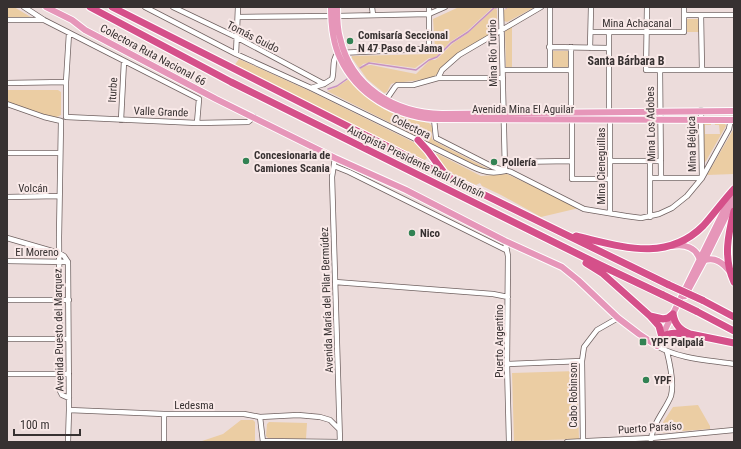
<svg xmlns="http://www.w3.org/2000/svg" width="741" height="449" font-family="'Roboto Condensed',sans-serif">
<rect width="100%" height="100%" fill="#ecdcdb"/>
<path fill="#ebcda3" d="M7 7H14L34 19H7Z
M459 7H493L467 31 450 42 437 56 434 58H429L415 68 371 62 363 64 359 68 352 58V56L433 54 435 48 433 19Z
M509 7H535L507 22 504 21V10Z
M495 8 497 10V30L455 55 434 77 413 81 394 83 391 84 387 92 384 93 367 79 360 69 364 66 371 65 416 74 430 60H435L438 58 452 44 468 33Z
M685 19H698L699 32H685Z
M512 27V68H506L505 31Z
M551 51H569V69H550Z
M239 59 314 93 397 134 415 143 423 151 427 158 425 160 421 159 234 66Z
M349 79C375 107 391 117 429 123L432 126V139L436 142 492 171 480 168 327 91 337 87Z
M7 90H58L61 92V115L55 118 7 103Z
M711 122V125H705V134H720L719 125H715L714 122 725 123 726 126 706 161 704 163 703 123Z
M734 128V174L707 175 733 130Z
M436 154H438L481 176 507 174 579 208 541 217 501 195 482 186 480 183 476 185 445 170 435 156Z
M577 371 579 439 514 441 512 373Z
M698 405 710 426V429L658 433V430L673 407Z
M241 420H253L255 422V442H199L223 434Z
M269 422 307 423 306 439 268 438 266 436 267 424Z"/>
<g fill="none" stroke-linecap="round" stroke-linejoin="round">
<path stroke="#c691c1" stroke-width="1.5" d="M506 8 507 7
M360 68 369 63 416 70 429 60 437 57 451 43 468 32 495 7 496 8
M328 89 337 86 347 79"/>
<defs>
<path id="minor" d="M24 7 44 20 199 99 197 123
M145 7 236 54 311 88 473 167C484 172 492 174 505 171
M173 7 238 38 324 84
M372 7 373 15
M501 7 505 171
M647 7 646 70H734
M684 15H734
M701 15 702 70
M238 17 337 16 429 14 445 7
M7 20H44
M591 32H684V7
M549 47 608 48
M590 48 591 7
M236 54 238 7
M503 70H571
M550 70V7
M660 70 661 178
M438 78 442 70 459 55 541 7
M7 83 66 82
M311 88 324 84 332 79C335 71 331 60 338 53L425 49 429 46V7
M386 100 395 87 397 85H413L438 78H503
M7 104 44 117 61 121
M571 112V47
M609 112V32
M66 117 197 123 248 122 254 117
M66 117V82L69 33
M434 119 436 138 493 167 511 172 584 209 626 216 641 218 659 214 672 208 687 196 702 178 729 129 731 119
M572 119V179H610
M121 120 124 61
M610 120V213
M61 121 59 237 60 391 62 395 69 398
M7 153H60
M335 158 332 177 340 442
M610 161H661
M650 161V217
M505 162 572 161
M334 166 349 172 506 250
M650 178H702L701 110
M7 197 59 196
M7 238 59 253 64 256 68 262 69 410 68 442
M505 241 508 256 507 364 509 442
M7 261 68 262
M335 282 493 294 508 297
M7 300H69
M7 339H68
M657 346C679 359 708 360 734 364
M507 364 582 361
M7 374H69
M69 410 164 414H244L260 417 298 415 320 417 330 420 339 429
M164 414V442
M260 417 263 442
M263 441 340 442
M567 442 651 438 734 430
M583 442 582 361 584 347 597 330 618 318
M651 442C651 425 665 411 671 396 674 384 670 364 667 352"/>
<path id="major" d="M46 7 72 20 85 30 216 99 335 158 406 190 505 241 562 267 578 280 618 318 639 334 657 346 732 194
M331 7C331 24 333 43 340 58 357 95 395 116 434 119L734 120
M337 7C337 17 337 28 340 38 351 87 394 113 442 114L734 111
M672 246C684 244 696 247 700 260
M703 261C715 256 723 263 730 272
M685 296 705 259 734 200"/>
<path id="highway" d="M90 7 231 82 600 265 663 295
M112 7 446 176 669 285
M418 140 428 151 445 174
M734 211C728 235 723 258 734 282
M576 236C620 246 666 263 703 226 713 215 723 201 734 189
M586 263 602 273 650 316 663 319 668 318 673 314C675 325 680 330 690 334L734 343
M702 300 734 317
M696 311 734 331
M650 316 659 326 662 337C670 332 678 333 687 334"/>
</defs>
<use href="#minor" stroke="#706261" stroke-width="6"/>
<use href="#major" stroke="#fff" stroke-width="8"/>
<use href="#highway" stroke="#fff" stroke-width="9"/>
<use href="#minor" stroke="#fff" stroke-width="4.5"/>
<use href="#major" stroke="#e696b9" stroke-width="6"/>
<use href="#highway" stroke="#d5508a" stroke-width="7"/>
<defs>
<path id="highway-bridge" d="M669 285 702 300
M663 295 696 311"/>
</defs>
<use href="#highway-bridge" stroke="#fff" stroke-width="9" stroke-linecap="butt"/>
<use href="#highway-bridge" stroke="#d5508a" stroke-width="7"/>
</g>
<g fill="#328253" stroke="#f9e9e8" stroke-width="1.5">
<circle cx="350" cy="41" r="4"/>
<circle cx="246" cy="161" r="4"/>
<circle cx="494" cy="162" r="4"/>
<circle cx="412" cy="233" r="4"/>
<rect x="639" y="338" width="8" height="8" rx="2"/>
<circle cx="646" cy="380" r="4"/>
</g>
<g text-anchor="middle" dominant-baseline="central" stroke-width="4" stroke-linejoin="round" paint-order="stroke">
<g font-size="11" fill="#373131" stroke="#f9e9e8">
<text x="637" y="23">Mina Achacanal</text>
<text transform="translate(253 37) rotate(27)">Tomás Guido</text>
<text transform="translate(493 53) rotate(-91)">Mina Río Turbio</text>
<text transform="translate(153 55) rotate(28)">Colectora Ruta Nacional 66</text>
<text transform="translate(113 90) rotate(-87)">Iturbe</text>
<text x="523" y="109">Avenida Mina El Aguilar</text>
<text transform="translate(161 112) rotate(2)">Valle Grande</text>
<text transform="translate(651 124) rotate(-91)">Mina Los Adobes</text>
<text transform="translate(411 127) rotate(26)">Colectora</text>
<text transform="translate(692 144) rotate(-91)">Mina Bélgica</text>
<text transform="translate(416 162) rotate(26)">Autopista Presidente Raúl Alfonsín</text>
<text transform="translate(601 166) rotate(-90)">Mina Cieneguillas</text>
<text x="33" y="188">Volcán</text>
<text x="37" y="252">El Moreno</text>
<text transform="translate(327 300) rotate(-92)">Avenida María del Pilar Bermúdez</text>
<text transform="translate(59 330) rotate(-91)">Avenida Puesto del Marquez</text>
<text transform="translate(499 341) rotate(-90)">Puerto Argentino</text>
<text transform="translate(573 395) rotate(-90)">Cabo Robinson</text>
<text x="194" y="405">Ledesma</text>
<text transform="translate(650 428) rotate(-4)">Puerto Paraíso</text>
</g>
<g font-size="11" font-weight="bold" fill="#373131" stroke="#f9e9e8" text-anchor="start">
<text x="358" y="35">Comisaría Seccional<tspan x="358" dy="13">N 47 Paso de Jama</tspan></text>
<text x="254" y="155">Concesionaria de<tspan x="254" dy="13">Camiones Scania</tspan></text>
<text x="502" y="162">Pollería</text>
<text x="420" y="233">Nico</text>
<text x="651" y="342">YPF Palpalá</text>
<text x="654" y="380">YPF</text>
</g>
<g font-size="12" font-weight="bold" fill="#373131" stroke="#f9e9e8">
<text x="626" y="61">Santa Bárbara B</text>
</g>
</g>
<rect width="741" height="449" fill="none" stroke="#373131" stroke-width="16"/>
<path d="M14 429v6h66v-6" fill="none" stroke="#373131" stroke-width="2"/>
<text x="20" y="429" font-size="12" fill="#373131" stroke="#f9e9e8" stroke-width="3" paint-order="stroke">100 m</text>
</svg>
